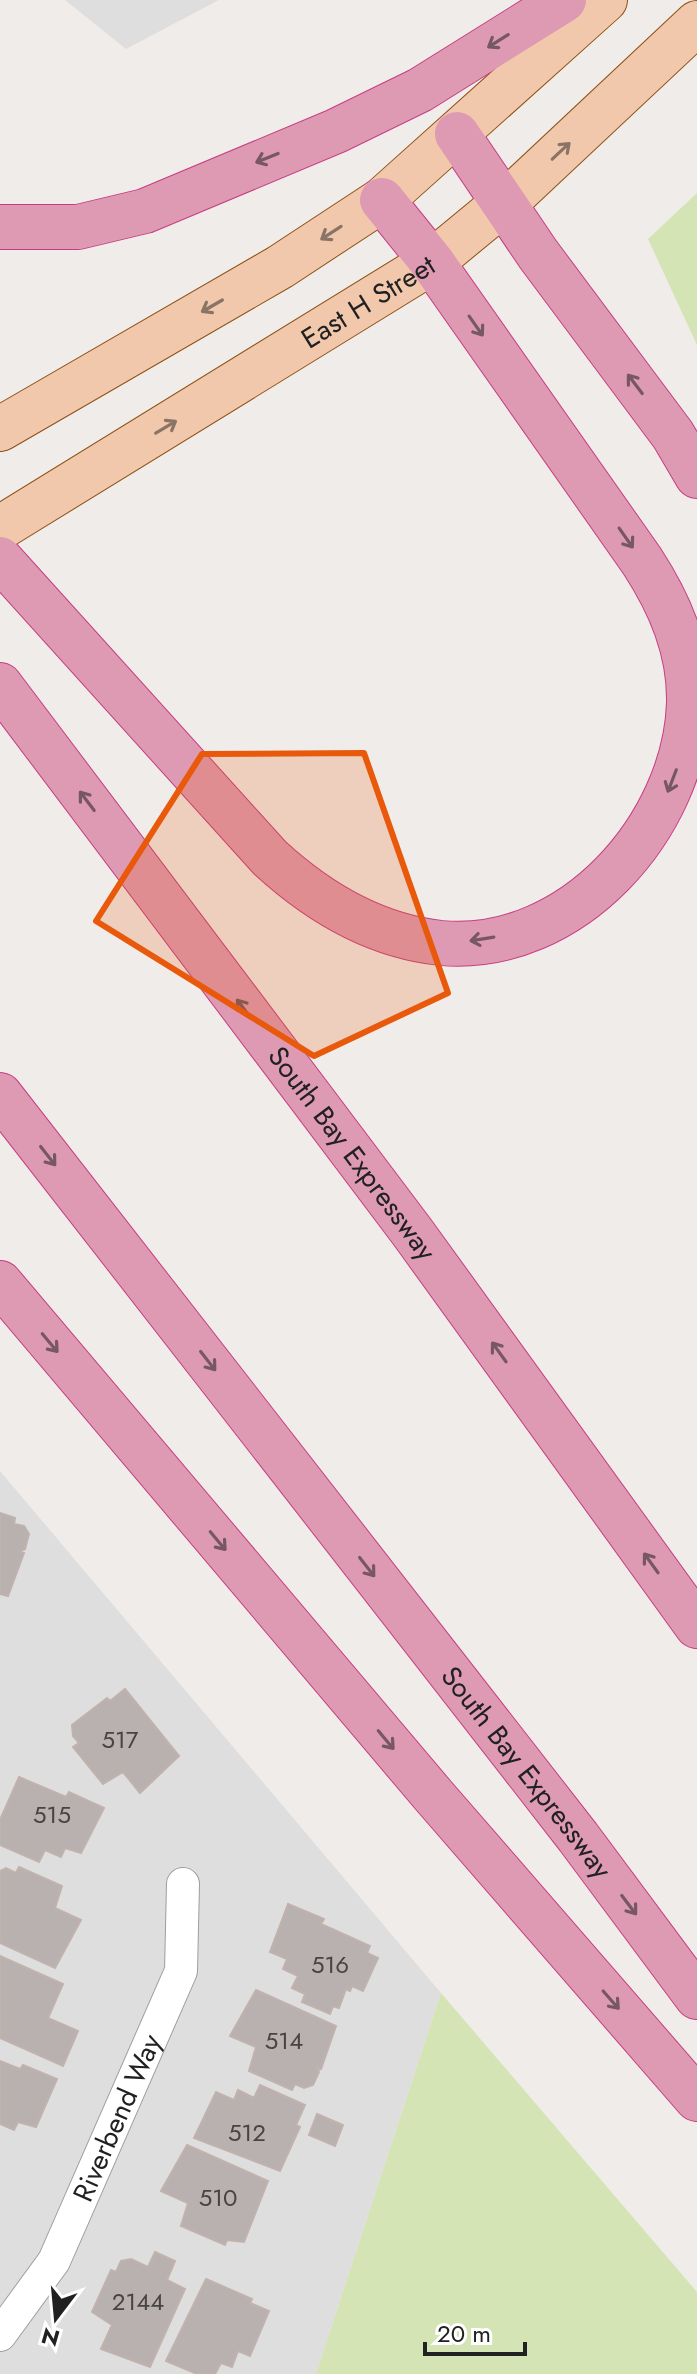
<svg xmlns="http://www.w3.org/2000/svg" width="697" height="2374" font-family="Jost,sans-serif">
<rect width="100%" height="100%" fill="#f0ece9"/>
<path fill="#dfdede" d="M65 0H219L126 49Z
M0 1471 441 1993 316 2374H0Z"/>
<path fill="#d4e4b5" d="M697 193V345L648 239Z
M441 1993 697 2292V2374H316Z"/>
<path fill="#b9b1af" stroke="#c0b2ad" stroke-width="2" d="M0 1513 15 1518 14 1524 24 1526 29 1534 25 1549 20 1552 24 1553 8 1596 0 1594Z
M125 1689 179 1756 140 1793 123 1772 103 1784 73 1747 79 1743 73 1736 72 1725 107 1698 110 1701Z
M19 1777 66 1797 69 1792 104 1808 81 1853 65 1848 61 1857 45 1850 39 1862 0 1845V1820Z
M19 1867 62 1886 55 1908 81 1920 55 1968 0 1943V1871L6 1868 16 1873Z
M288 1904 324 1919 321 1924 370 1946 367 1953 378 1958 363 1991 352 1986 350 1991 346 1989 339 2008 333 2006 330 2014 302 2002 305 1994 292 1988 298 1976 283 1969 287 1959 270 1952Z
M0 1956 63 1984 48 2018 78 2031 63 2066 0 2038Z
M256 1990 336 2026 321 2069 317 2067 319 2072 313 2085 304 2088 295 2084 292 2090 249 2071 256 2047 230 2036Z
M0 2061 20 2069 23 2065 57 2079 36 2127 18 2122 14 2130 0 2124Z
M260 2085 305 2105 296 2125 300 2127 280 2171 194 2138 216 2092 234 2100 238 2090 254 2098Z
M317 2114 343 2125 335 2146 309 2135Z
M187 2145 268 2181 244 2242 227 2240 225 2245 181 2226 188 2203 161 2191Z
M155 2252 175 2261 167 2280 185 2289 150 2367 101 2349 112 2325 92 2312 111 2270 116 2272 121 2261 131 2259 148 2267Z
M206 2279 252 2299 250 2303 269 2311 250 2356 238 2351 232 2367 221 2363 215 2374H197L166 2361Z"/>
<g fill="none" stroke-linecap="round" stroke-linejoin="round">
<defs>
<g id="minor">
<path id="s1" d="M0 2335 54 2261 181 1971 183 1884"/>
</g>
<g id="primary">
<path d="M0 429 280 267 382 200 605 0"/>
<path id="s2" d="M0 528 432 262 518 191 697 23"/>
</g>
<g id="motorway">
<path d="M457 134 538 254 673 435 697 476"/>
<path d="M0 227H78L145 211 336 131 420 90 564 0"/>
<path d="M0 559 270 858C318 902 375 936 441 943 572 955 685 826 689 703 690 650 670 604 642 561L432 262 382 200"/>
<path id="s3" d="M0 685 413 1233 697 1626"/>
<path id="s4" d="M0 1095 578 1837 697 1997"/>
<path d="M0 1283 433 1795 697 2099"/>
</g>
</defs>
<use href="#minor" stroke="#9e9e9e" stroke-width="34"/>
<use href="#primary" stroke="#8c4f12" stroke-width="46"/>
<use href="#motorway" stroke="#c73d83" stroke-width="46"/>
<use href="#minor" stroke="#fff" stroke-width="32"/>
<use href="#primary" stroke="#f2c8ac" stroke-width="44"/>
<use href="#motorway" stroke="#de9ab2" stroke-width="44"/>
</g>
<defs><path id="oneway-shaft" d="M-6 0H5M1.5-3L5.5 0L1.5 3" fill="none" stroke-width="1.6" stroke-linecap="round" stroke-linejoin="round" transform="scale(2)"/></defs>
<g stroke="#765762">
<use href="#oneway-shaft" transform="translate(498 41) rotate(148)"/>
<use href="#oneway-shaft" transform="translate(267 158) rotate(158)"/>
<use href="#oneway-shaft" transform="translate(476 326) rotate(55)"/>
<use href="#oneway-shaft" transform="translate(635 384) rotate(-127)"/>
<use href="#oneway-shaft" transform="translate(626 538) rotate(55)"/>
<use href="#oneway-shaft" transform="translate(672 781) rotate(111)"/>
<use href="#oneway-shaft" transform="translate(87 801) rotate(-127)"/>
<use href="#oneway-shaft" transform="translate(482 939) rotate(171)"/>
<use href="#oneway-shaft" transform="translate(244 1009) rotate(-127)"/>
<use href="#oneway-shaft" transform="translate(48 1156) rotate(52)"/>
<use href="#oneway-shaft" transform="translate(50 1343) rotate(50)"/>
<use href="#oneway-shaft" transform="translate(499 1352) rotate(-126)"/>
<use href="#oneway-shaft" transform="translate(208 1361) rotate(52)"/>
<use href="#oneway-shaft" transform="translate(218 1541) rotate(50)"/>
<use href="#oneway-shaft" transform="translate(651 1563) rotate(-126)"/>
<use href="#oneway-shaft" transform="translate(367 1567) rotate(52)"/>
<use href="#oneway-shaft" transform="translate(386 1740) rotate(50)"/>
<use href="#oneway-shaft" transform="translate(629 1905) rotate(53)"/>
<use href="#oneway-shaft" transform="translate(611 2000) rotate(49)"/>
</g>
<g stroke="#8a7466">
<use href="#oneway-shaft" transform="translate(561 151) rotate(-43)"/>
<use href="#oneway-shaft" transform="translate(331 233) rotate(147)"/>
<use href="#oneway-shaft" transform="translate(212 306) rotate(150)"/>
<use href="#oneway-shaft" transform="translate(166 427) rotate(-31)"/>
</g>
<path fill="#e8590c" fill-opacity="0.2" stroke="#e8590c" stroke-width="6" stroke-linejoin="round" d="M364 753 448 993 314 1056 96 921 202 754Z"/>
<g text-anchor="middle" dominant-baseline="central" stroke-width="6" stroke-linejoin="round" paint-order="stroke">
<g font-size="24" fill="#474544">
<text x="120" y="1739">517</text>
<text x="52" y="1814">515</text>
<text x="330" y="1964">516</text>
<text x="284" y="2040">514</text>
<text x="247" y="2132">512</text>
<text x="218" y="2197">510</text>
<text x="138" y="2301">2144</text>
</g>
<g font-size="28" fill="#212121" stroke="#fff">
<text stroke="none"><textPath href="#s2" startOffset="432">East H Street</textPath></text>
<text stroke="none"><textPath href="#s3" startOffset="586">South Bay Expressway</textPath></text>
<text stroke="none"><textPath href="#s4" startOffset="858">South Bay Expressway</textPath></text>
<text stroke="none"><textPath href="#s1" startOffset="248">Riverbend Way</textPath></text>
</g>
</g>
<g transform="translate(56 2318) rotate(196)" stroke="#ffffff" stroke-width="6" paint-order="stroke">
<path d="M0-6L14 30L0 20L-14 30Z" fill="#212121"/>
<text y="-12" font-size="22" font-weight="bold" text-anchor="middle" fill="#212121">N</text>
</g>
<path d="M425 2342v12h100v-12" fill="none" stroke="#212121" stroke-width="4"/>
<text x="437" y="2342" font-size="24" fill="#212121" stroke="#ffffff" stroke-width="6" paint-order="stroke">20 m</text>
</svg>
